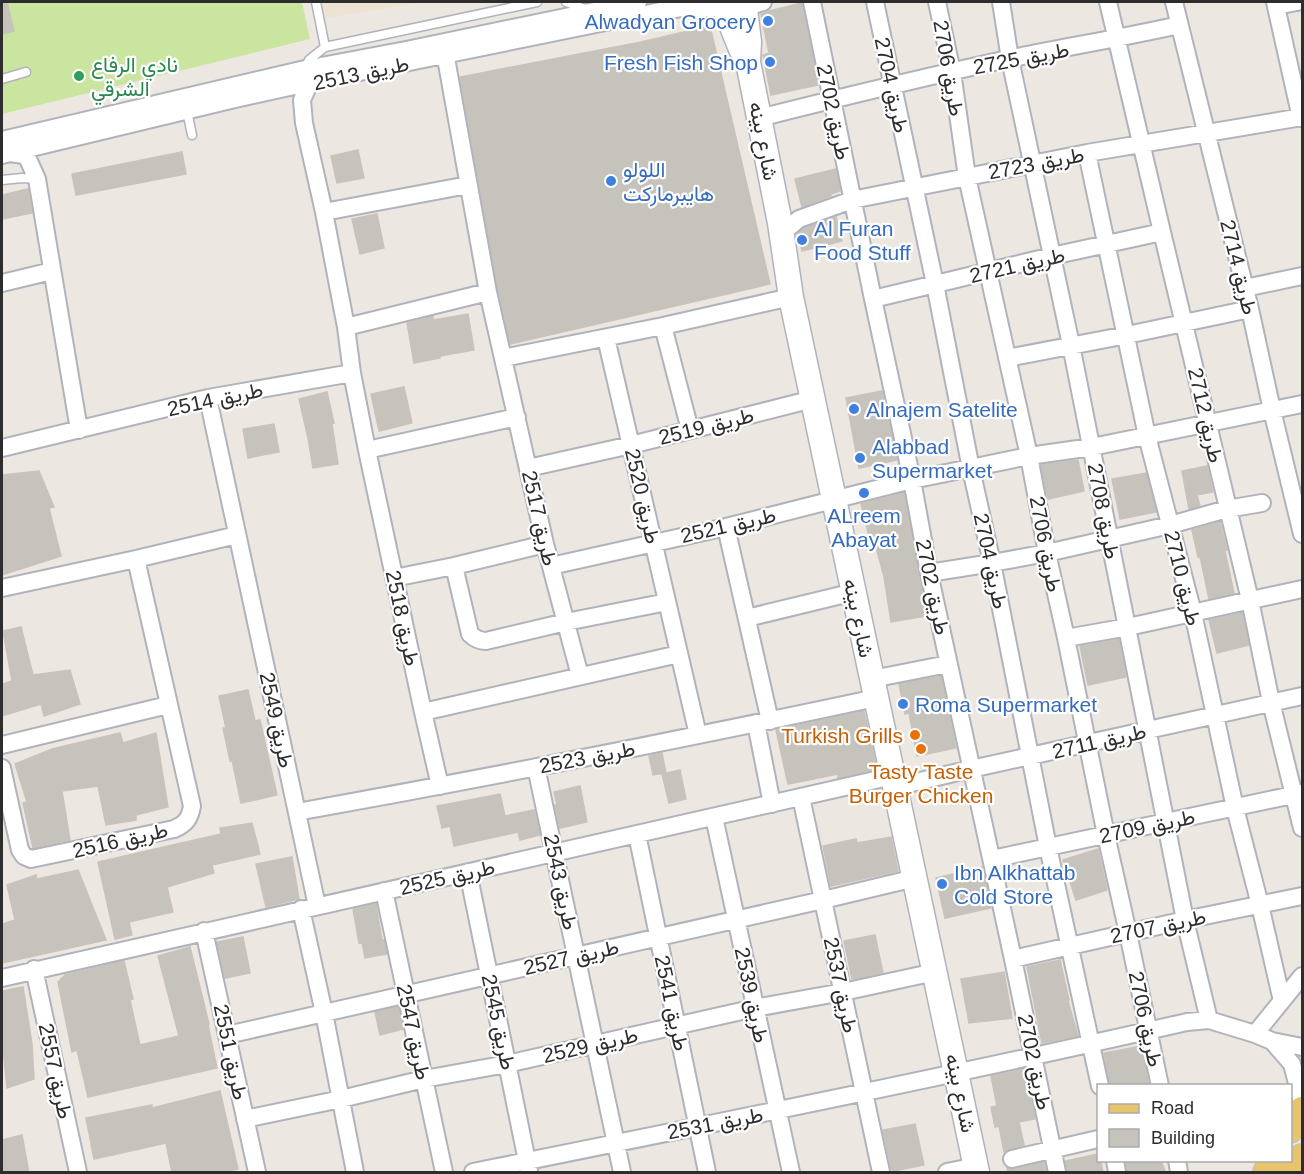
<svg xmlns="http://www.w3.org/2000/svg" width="1304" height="1174" font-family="Helvetica,Vazirmatn,sans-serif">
<rect width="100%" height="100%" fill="#ede7e1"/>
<path fill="#ede3d2" d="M322 2H422L325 18Z"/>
<path fill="#cae59f" d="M2 2H302L310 39 2 114Z"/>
<path fill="#c6c2bc" stroke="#c9c3ba" stroke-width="1.5" d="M2 2H7L14 31 2 34Z
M802 3 818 85 771 95 763 55 769 53 761 14 769 11Z
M710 26 770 284 510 344 498 290 460 77 641 42Z
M358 150 364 178 337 183 331 156Z
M182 152 186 174 76 195 72 174Z
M836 169 840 191 831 194V196L802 207 795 179Z
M28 189 32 213 2 219V195Z
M377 214 384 248 360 254 352 219Z
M836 217 842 241 802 251 798 234 804 228Z
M468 314 474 350 440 356V358L414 363 407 323 433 316V320Z
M404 387 412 423 379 431 371 394Z
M882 391 897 460 859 468 846 398Z
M327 392 334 423 332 424 338 464 313 468 308 438 299 399Z
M274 424 279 452 248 458 243 429Z
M1078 460 1084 491 1048 499 1041 465Z
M1207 466 1213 492 1197 495 1200 506 1189 509 1182 471Z
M39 471 54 507 49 508 61 556 2 575V475Z
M1146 473 1156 512 1120 519 1112 479Z
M904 493 927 616 891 622 884 577 873 536H869L861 504Z
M1220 522 1227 550 1225 551 1234 593 1209 599 1200 556 1198 557 1192 530Z
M1242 613 1249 645 1217 653 1209 620Z
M21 627 33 675 70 670 80 704 44 716 41 704 2 716V684L12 681 3 631Z
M1119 639 1126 677 1088 685 1080 646Z
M941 676 956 748 917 756 909 713 905 714 899 684Z
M248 690 255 721 260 720 277 795 241 803 232 760 230 761 223 728H226L219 696Z
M864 711 877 769 838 778V774L788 784 776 730Z
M120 733 123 743 156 733 168 807 136 815V820L106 825 98 786 62 791 70 840 33 848 23 803 27 802 15 764 52 749Z
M662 753 666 773 653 775 649 756Z
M680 770 686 799 669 803 662 774Z
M580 786 587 822 560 828 555 805H557L554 792Z
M500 794 505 816 534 810 540 835 520 840 518 832 454 846 450 826 442 828 437 806Z
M252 823 260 854 212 865 214 873 167 887 173 912 129 922 132 935 115 939 98 862 221 834 220 828Z
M891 837 898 871 831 886 823 846 856 839 857 843Z
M1098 849 1107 890 1076 900 1063 860Z
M292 857 299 899 266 907 256 864Z
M982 867 991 908 945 918 936 878Z
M78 870 106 940 2 963V924L15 920 7 885 36 875 37 879Z
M376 904 382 940H384L387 954 365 958 362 942 359 943 353 909Z
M875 935 883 973 852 979 844 941Z
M243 937 250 973 225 978 217 942Z
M190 947 209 1024 208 1025 217 1068 88 1097 77 1050 72 1052 58 982 65 975 124 961 133 999 130 1000 140 1045 179 1036 158 956Z
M1060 960 1069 1000 1068 1001 1078 1036 1042 1043 1027 967Z
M1004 972 1012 1018 969 1023 961 979Z
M23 987 32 1044 34 1079 7 1088 2 1039V991Z
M398 1007 403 1029 380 1035 375 1012Z
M1141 1046 1149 1086H1110L1104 1053Z
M1025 1069 1035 1119 1019 1122 1024 1145 1010 1149 1004 1152 999 1126 995 1127 991 1107 997 1106 991 1076Z
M220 1091 238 1169 218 1173H172L166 1143 94 1159 86 1118 152 1105V1108Z
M915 1124 924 1165 894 1171 891 1169 883 1130Z
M22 1135 29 1173H2V1140Z
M1098 1154V1161H1101L1103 1173H1067L1065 1161Z
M1126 1161H1161L1166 1173H1128Z
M1044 1162 1046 1173H1008L1007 1168 1014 1169Z"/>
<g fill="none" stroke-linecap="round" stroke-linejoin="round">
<defs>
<path id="lane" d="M316 2 325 47
M566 2 588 10
M305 69 309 60 325 47 537 2
M2 79 26 72
M187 111 192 135
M2 180 22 178 37 179"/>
<path id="street" d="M812 2 873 299 912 480 929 573 1013 959 1057 1172
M875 2 935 284 971 469 992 563 1048 847 1100 1086
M937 2 952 72 967 177 1029 456 1047 553 1066 638 1106 835 1128 933 1160 1086
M1001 2 1010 59 1071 345 1185 920 1209 1020
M1108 2 1162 232 1250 600 1271 702 1302 828
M1174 2 1250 309 1272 410 1302 534
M1275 2 1301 118
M750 6 763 2
M1276 6 1297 2
M444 47 488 292 545 544 580 676
M309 84 302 100 304 123 324 212 346 327 352 373 367 450 423 712 440 786
M759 118C842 97 925 77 1008 59 1065 47 1122 38 1179 25
M2 140 305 69 406 50 638 2
M10 153 24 155 27 157 37 179 79 430
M1087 153 1147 436 1193 613 1235 808 1260 905 1282 1001
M2 155 235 99 335 77 665 10 683 8H723
M324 212 468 185
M782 237 786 230 799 219 852 200 1087 153 1302 117
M2 283 52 271
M1245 288 1302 276
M873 299 1052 256 1162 232
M663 326 690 430
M346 327 488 292
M606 338 698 735
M503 358 663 326 791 297
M1007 358 1127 335 1250 309
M208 398 317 906
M2 448 208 398 352 373
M367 450 517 417
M528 468 631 445 813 399
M726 527 770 721
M454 566 470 634C475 639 479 641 486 641L566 622 667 602
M551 566 726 527 912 480 1029 456 1092 447 1302 404
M929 573 992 563 1047 553 1170 525 1227 509 1262 503
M394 578 454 566 545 544
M2 588 136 559 237 535
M747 618 854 592
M1066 638 1128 627 1302 589
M872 679 948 664
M423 712 679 654
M756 723 772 804
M2 745 168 705
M536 767 622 1172
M2 768 20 850 24 856 31 859 174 829C186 824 190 818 192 806L136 559
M895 787 971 769 1302 696
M801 797 881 1172
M297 812C491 777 684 739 876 698
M714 817 791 1172
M637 834 707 1172
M992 859 1302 793
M468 872 529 1171
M384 891 444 1172
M301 909 324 1013 355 1172
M204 931 257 1172
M1013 959 1185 920 1302 896
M34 969 78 1172
M2 978 893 776
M1255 1034 1302 976
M227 1035 823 900 915 878
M1272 1041 1292 1064 1302 1102
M245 1119 341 1099 424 1079 507 1064 755 1008 843 992 935 972
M1012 1159 1098 1139
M1115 1160 1117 1172
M1177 1160 1179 1172
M473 1172C711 1124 950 1076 1187 1022L1209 1020 1255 1034 1272 1041 1302 1047
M947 1172 976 1166"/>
<path id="secondary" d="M725 9 741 49
M745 9 749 42 748 62 780 223 791 297 977 1172"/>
<path id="primary" d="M1290 1130 1302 1110
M1266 1172 1273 1160
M1294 1172 1302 1157"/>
</defs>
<use href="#lane" stroke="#b1b3bc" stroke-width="11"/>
<use href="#street" stroke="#b1b3bc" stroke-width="20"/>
<use href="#secondary" stroke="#b1b3bc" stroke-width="27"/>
<use href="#primary" stroke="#c4c4c4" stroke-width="28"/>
<use href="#lane" stroke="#fff" stroke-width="8"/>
<use href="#street" stroke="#fff" stroke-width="16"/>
<use href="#secondary" stroke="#fff" stroke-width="24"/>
<use href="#primary" stroke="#e6c56d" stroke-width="26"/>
</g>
<g fill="#3f7fe0" stroke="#fff" stroke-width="2">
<circle cx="768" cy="21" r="6"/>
<circle cx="770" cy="62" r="6"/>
<circle cx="611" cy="181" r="6"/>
<circle cx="802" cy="240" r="6"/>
<circle cx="854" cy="409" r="6"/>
<circle cx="860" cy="458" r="6"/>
<circle cx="864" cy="493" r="6"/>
<circle cx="903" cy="704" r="6"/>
<circle cx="942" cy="884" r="6"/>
</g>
<circle fill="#2e9e5b" stroke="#fff" stroke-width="2" cx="79" cy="76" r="6"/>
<g fill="#e8710a" stroke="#fff" stroke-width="2">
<circle cx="915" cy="735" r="6"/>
<circle cx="921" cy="749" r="6"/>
</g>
<g text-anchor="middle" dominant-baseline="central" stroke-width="4.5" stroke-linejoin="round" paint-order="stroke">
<g font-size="21" fill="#366cbe" stroke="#fff" text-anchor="start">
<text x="756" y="21" text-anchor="end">Alwadyan Grocery</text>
<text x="758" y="62" text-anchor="end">Fresh Fish Shop</text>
<text x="623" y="169">اللولو<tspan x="623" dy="24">هايبرماركت</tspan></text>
<text x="814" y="228">Al Furan<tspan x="814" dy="24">Food Stuff</tspan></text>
<text x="866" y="409">Alnajem Satelite</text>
<text x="872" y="446">Alabbad<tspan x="872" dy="24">Supermarket</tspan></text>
<text x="864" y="515" text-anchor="middle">ALreem<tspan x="864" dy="24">Abayat</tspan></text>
<text x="915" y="704">Roma Supermarket</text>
<text x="954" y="872">Ibn Alkhattab<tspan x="954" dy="24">Cold Store</tspan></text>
</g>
<g font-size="21" fill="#2d2d2d" stroke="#fff">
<text transform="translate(1021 58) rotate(-11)">طريق 2725</text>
<text transform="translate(949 68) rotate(80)">طريق 2706</text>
<text transform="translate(361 73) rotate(-12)">طريق 2513</text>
<text transform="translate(892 85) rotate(78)">طريق 2704</text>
<text transform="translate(834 112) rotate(78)">طريق 2702</text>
<text transform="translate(764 141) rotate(79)">شارع بينه</text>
<text transform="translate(1036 163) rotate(-11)">طريق 2723</text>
<text transform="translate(1017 265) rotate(-13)">طريق 2721</text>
<text transform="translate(1239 267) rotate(76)">طريق 2714</text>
<text transform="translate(215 399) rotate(-12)">طريق 2514</text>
<text transform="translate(1206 415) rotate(77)">طريق 2712</text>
<text transform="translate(706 426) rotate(-14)">طريق 2519</text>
<text transform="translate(643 496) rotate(77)">طريق 2520</text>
<text transform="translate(1104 511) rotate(79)">طريق 2708</text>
<text transform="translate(540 518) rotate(77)">طريق 2517</text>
<text transform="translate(728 525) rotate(-13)">طريق 2521</text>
<text transform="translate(1046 544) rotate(79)">طريق 2706</text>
<text transform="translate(991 561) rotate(78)">طريق 2704</text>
<text transform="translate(1183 578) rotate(76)">طريق 2710</text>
<text transform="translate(933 587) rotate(78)">طريق 2702</text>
<text transform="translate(403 618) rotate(78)">طريق 2518</text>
<text transform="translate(859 618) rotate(78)">شارع بينه</text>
<text transform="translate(277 720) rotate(78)">طريق 2549</text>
<text transform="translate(1099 741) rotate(-13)">طريق 2711</text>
<text transform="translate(587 757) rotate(-11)">طريق 2523</text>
<text transform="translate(1147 826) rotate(-12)">طريق 2709</text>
<text transform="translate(120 840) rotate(-13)">طريق 2516</text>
<text transform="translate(447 877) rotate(-13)">طريق 2525</text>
<text transform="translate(561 882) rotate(78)">طريق 2543</text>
<text transform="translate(1158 926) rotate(-12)">طريق 2707</text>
<text transform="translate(571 957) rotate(-13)">طريق 2527</text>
<text transform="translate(841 985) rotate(78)">طريق 2537</text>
<text transform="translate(752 995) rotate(78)">طريق 2539</text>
<text transform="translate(672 1003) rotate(78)">طريق 2541</text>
<text transform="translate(1146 1019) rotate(78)">طريق 2706</text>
<text transform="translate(499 1022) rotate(78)">طريق 2545</text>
<text transform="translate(414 1032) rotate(78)">طريق 2547</text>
<text transform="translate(590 1045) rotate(-13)">طريق 2529</text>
<text transform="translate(231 1052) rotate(78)">طريق 2551</text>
<text transform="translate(1035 1062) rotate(78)">طريق 2702</text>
<text transform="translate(56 1071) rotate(78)">طريق 2557</text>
<text transform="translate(961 1093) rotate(78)">شارع بينه</text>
<text transform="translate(715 1123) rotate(-11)">طريق 2531</text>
</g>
<g font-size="21" fill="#27864d" stroke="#fff" text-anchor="start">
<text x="91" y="64">نادي الرفاع<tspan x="91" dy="24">الشرقي</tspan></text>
</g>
<g font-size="21" fill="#c56008" stroke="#fff" text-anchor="end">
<text x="903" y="735">Turkish Grills</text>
<text x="921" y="771" text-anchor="middle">Tasty Taste<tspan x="921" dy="24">Burger Chicken</tspan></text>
</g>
</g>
<rect width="1304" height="1174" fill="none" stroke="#2d2d2d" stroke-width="6"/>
<rect x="1097" y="1084" width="195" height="78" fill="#ffffff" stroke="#ababab" stroke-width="1.5"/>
<rect x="1109" y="1104" width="30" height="9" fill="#e6c56d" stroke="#ababab" stroke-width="1.5"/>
<text x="1151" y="1114" font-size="18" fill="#2d2d2d">Road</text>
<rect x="1109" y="1129" width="30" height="18" fill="#c6c2bc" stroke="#ababab" stroke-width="1.5"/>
<text x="1151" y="1144" font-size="18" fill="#2d2d2d">Building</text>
</svg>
